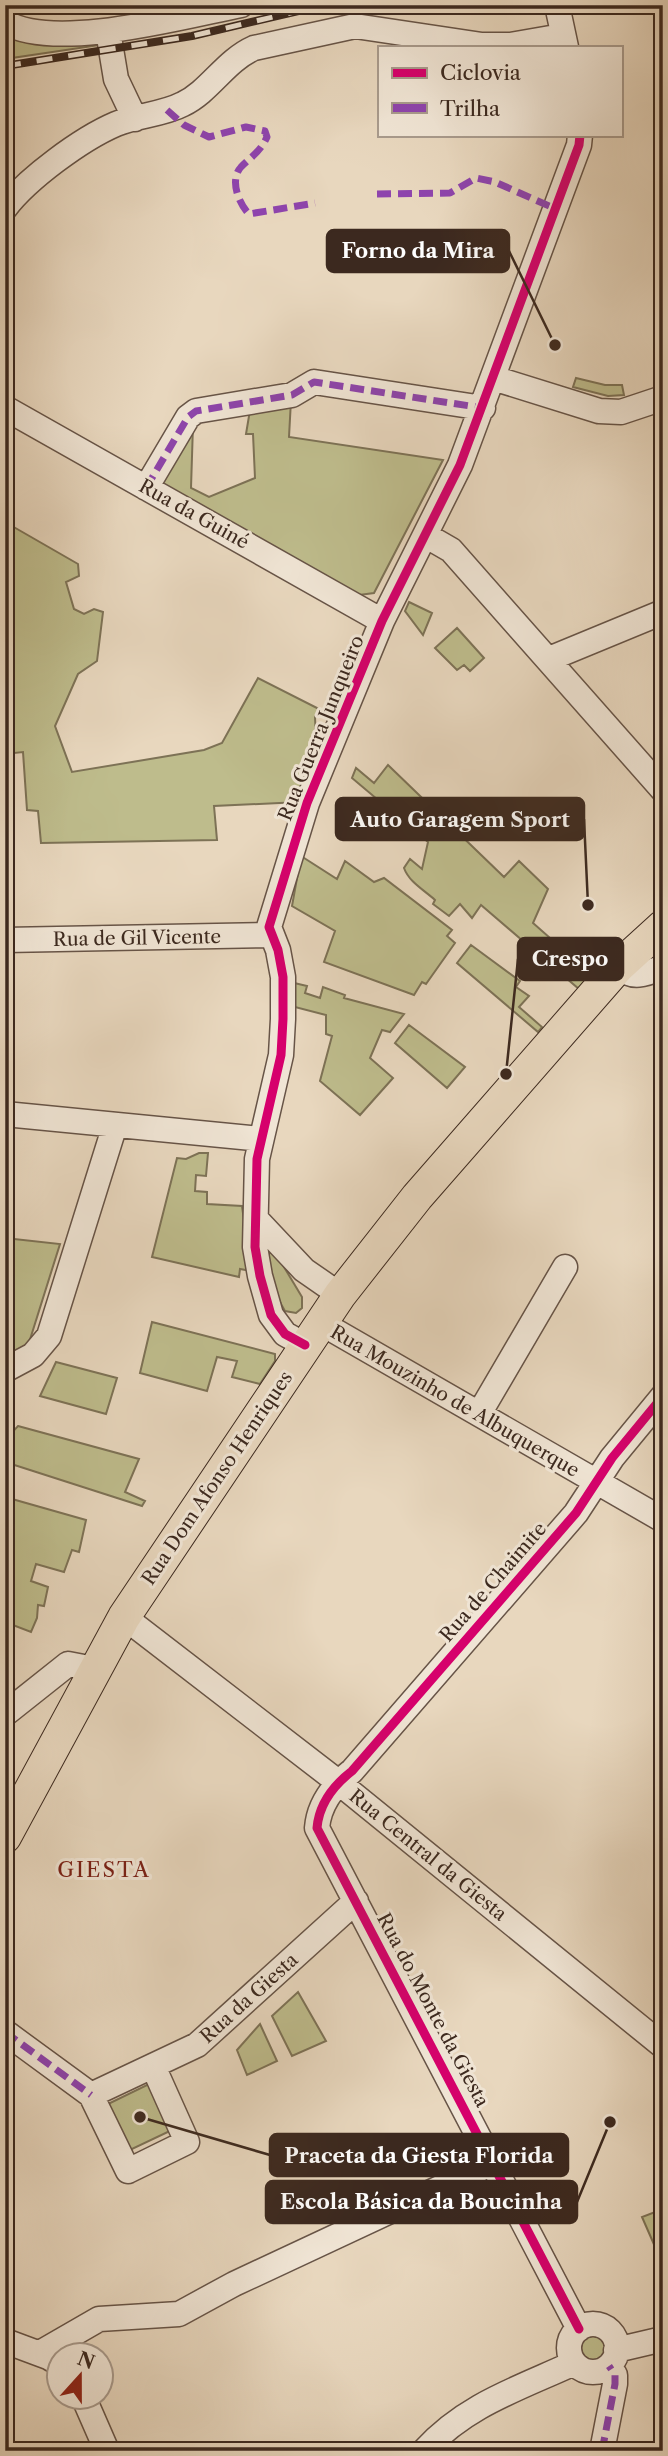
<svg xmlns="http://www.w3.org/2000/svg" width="668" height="2456" font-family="'Libre Caslon Text',serif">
<rect width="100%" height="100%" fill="#e8d7be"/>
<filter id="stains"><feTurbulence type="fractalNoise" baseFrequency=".00286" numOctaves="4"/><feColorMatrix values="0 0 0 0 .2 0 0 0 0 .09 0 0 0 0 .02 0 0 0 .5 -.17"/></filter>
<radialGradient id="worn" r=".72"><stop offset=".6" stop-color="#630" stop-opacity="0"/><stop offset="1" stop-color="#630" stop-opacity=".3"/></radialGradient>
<path fill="#bebc8c" stroke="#7d7256" stroke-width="2" d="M27 37 91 39 100 45 5 59V42Z
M576 378 605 385H622L624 395 608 396 573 387Z
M291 400 289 437 443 460 374 593 359 595 158 483 193 425 191 488 209 497 255 478 253 434H246L250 410Z
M5 522 78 564 79 576 66 582 74 609 84 614 94 609 103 612 97 661 78 674 55 726 72 772 204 750 222 743 258 678 319 709 315 717 317 763 300 802 214 806 217 840 41 843 38 811 27 810 23 752 5 754Z
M409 602 432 613 423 635 405 611Z
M457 628 484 658 470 671 464 665 457 670 435 648Z
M388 765 504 877 519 861 548 889 533 923 592 975 579 989 481 905 472 918 460 904 449 916 433 904 435 900C424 890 409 882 404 868L410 859 422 869 428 842 352 778 356 768 374 783Z
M301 856 337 879 345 861 374 882 384 878 452 930 447 936 455 943 426 984 422 982 414 995 324 962 335 931 292 906Z
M471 945 520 981 516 987 529 996 519 1007 542 1027 538 1032 457 963Z
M290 982 307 986 305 993 320 998 323 987 345 995 344 998 404 1014 390 1032 382 1030 370 1058 393 1078 360 1115 320 1081 332 1036 326 1034V1015L291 1006Z
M409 1025 465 1067 447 1088 395 1043Z
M199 1153H208L206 1176 196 1175 195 1191 207 1192V1204L242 1206 251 1271 240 1269 239 1277 152 1257 177 1158 186 1159Z
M5 1238 60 1244 27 1349 5 1361Z
M265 1241 269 1242 302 1297V1308L296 1313 285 1311C272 1291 269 1265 265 1241Z
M152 1322 275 1354V1361L260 1384 232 1377 237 1361 217 1357 207 1391 140 1373Z
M56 1362 117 1378 106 1414 40 1396Z
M18 1426 139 1459 125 1492 145 1501 142 1506 5 1462V1440Z
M5 1497 86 1520 79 1552 72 1550 64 1572 36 1564 31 1581 48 1587 44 1606 38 1605 37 1618 31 1632 5 1622Z
M298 1992 326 2041 292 2056 272 2016Z
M260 2024 277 2061 247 2075 237 2050Z
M149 2084 172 2130 130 2150 108 2104Z
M663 2209V2265L642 2217Z
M577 2348a16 16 0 1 1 32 0a16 16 0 1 1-32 0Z"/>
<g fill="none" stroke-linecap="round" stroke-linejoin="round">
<defs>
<path id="minor" d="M557 5 566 47
M5 22C54 52 185 16 241 5
M108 31 116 79 135 119
M5 208C27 179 81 139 116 124 137 115 162 115 183 104 210 91 225 61 254 48L355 26 482 45H510L562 36
M493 378 599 411 621 412 663 398
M5 408 382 621
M146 488 188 417 196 411 292 395 314 382 483 408
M425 535 451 550 663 790
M549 659 663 612
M5 940 270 935
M618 967C633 980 646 974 663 967
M5 1114 261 1139
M256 1219 304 1270 340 1295
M321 1323 663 1520
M305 1345 285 1334 271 1315 260 1276 255 1247 257 1159 281 1055 283 1019V977L278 950 269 927 307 803 382 621 460 465 579 145 580 135
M5 1370 33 1355 49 1336 115 1125
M479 1414 565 1267
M124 1617 338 1782 663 2046
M5 1714 68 1664 94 1669
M5 2032 91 2095 128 2171 187 2142 153 2066
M91 2095 197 2045 356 1901
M569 2348a24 24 0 1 1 48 0a24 24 0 1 1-48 0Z
M579 2329 317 1828C319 1804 334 1785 352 1771L576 1513 612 1458 663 1396
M5 2341 48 2357 60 2364
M616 2350 663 2339
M40 2353 99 2319 179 2314 234 2284 493 2163
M83 2396 107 2451
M424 2451C465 2405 520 2388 574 2363
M602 2451 615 2384V2375L609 2366"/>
<path id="major" d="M5 1837 124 1617 340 1295 417 1197 618 967 663 926"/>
</defs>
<use href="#minor" stroke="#675447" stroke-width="27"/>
<use href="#major" stroke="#3c291f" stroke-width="34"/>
<use href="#minor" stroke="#f0e5d5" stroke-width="24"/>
<use href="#major" stroke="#e8d7be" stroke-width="32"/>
<defs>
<path id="rail" d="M5 66 192 36 324 5"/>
</defs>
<use href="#rail" stroke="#3c291f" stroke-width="8"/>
<use href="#rail" stroke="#f0e5d5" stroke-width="5" stroke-dasharray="16" stroke-linecap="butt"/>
<path stroke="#8e44ad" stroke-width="7" stroke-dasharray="14 7" stroke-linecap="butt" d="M167 110 184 125 209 137 246 127 265 131 267 137C260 152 252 156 241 167 229 180 239 204 249 214L315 203
M377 194 450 193 476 178 495 182 556 209
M146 488 188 417 196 411 292 395 314 382 483 408
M5 2032 91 2095
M602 2451 615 2384V2375L609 2366"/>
<defs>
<path id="cycleway" d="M305 1345 285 1334 271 1315 260 1276 255 1247 257 1159 281 1055 283 1019V977L278 950 269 927 307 803 382 621 460 465 579 145 580 135
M579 2329 317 1828C319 1804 334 1785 352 1771L576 1513 612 1458 663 1396"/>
</defs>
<use href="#cycleway" stroke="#f0e5d5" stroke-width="13"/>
<use href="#cycleway" stroke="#d6006c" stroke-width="9"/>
</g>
<g text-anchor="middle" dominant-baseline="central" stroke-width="6" stroke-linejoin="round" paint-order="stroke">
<g font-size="19" fill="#3c291f" stroke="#f0e5d5">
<text transform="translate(194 514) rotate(29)">Rua da Guiné</text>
<text transform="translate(321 728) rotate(-68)">Rua Guerra Junqueiro</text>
<text transform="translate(137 938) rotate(-1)">Rua de Gil Vicente</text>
<text transform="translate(455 1401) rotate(30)">Rua Mouzinho de Albuquerque</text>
<text transform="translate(217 1478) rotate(-56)">Rua Dom Afonso Henriques</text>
<text transform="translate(493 1582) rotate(-49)">Rua de Chaimite</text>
<text transform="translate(428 1855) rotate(39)">Rua Central da Giesta</text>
<text transform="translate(249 1998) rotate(-42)">Rua da Giesta</text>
<text transform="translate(433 2010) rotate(62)">Rua do Monte da Giesta</text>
</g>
<g font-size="21" letter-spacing="2" fill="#7a1f14" stroke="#f0e5d5">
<text x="104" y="1869">GIESTA</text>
</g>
</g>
<path fill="none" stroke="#3c291f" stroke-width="2.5" d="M555 345L509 251M588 905L584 819M506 1074L518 959M140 2117L270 2155M610 2122L577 2202"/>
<g fill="#3c291f" stroke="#f0e5d5" stroke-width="2.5">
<circle cx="555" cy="345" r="7"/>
<circle cx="588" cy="905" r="7"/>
<circle cx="506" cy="1074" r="7"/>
<circle cx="140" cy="2117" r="7"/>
<circle cx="610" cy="2122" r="7"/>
</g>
<g fill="#3c291f" stroke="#3c291f" stroke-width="2.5">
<rect x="327" y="230" width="182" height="42" rx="7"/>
<rect x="336" y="798" width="248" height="42" rx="7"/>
<rect x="518" y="938" width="105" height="42" rx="7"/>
<rect x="270" y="2134" width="298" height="42" rx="7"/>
<rect x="266" y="2181" width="311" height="42" rx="7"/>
</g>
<g font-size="21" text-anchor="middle" font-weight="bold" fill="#fff">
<text x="418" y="258">Forno da Mira</text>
<text x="460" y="827">Auto Garagem Sport</text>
<text x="570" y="966">Crespo</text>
<text x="419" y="2163">Praceta da Giesta Florida</text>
<text x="421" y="2209">Escola Básica da Boucinha</text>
</g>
<rect width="668" height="2456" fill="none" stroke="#e8d7be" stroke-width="28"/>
<rect x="7" y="7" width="654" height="2442" fill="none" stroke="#3c291f" stroke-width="3.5"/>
<rect x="14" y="14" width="640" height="2428" fill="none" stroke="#3c291f" stroke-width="2"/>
<rect x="378" y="46" width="245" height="91" fill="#f0e5d5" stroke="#a89a8c" stroke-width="2"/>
<rect x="392" y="68" width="35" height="10" fill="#d6006c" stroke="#a89a8c" stroke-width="2"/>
<text x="440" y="80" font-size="21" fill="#3c291f">Ciclovia</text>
<rect x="392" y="103" width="35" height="10" fill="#8e44ad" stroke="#a89a8c" stroke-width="2"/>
<text x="440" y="116" font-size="21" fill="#3c291f">Trilha</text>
<g transform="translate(80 2376) rotate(21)"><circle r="33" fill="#f0e5d5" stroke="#a89a8c" stroke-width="2"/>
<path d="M0-5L12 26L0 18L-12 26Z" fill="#8f2418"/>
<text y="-10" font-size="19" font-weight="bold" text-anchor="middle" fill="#3c291f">N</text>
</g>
<rect width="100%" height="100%" filter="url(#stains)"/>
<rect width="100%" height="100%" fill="url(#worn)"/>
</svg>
